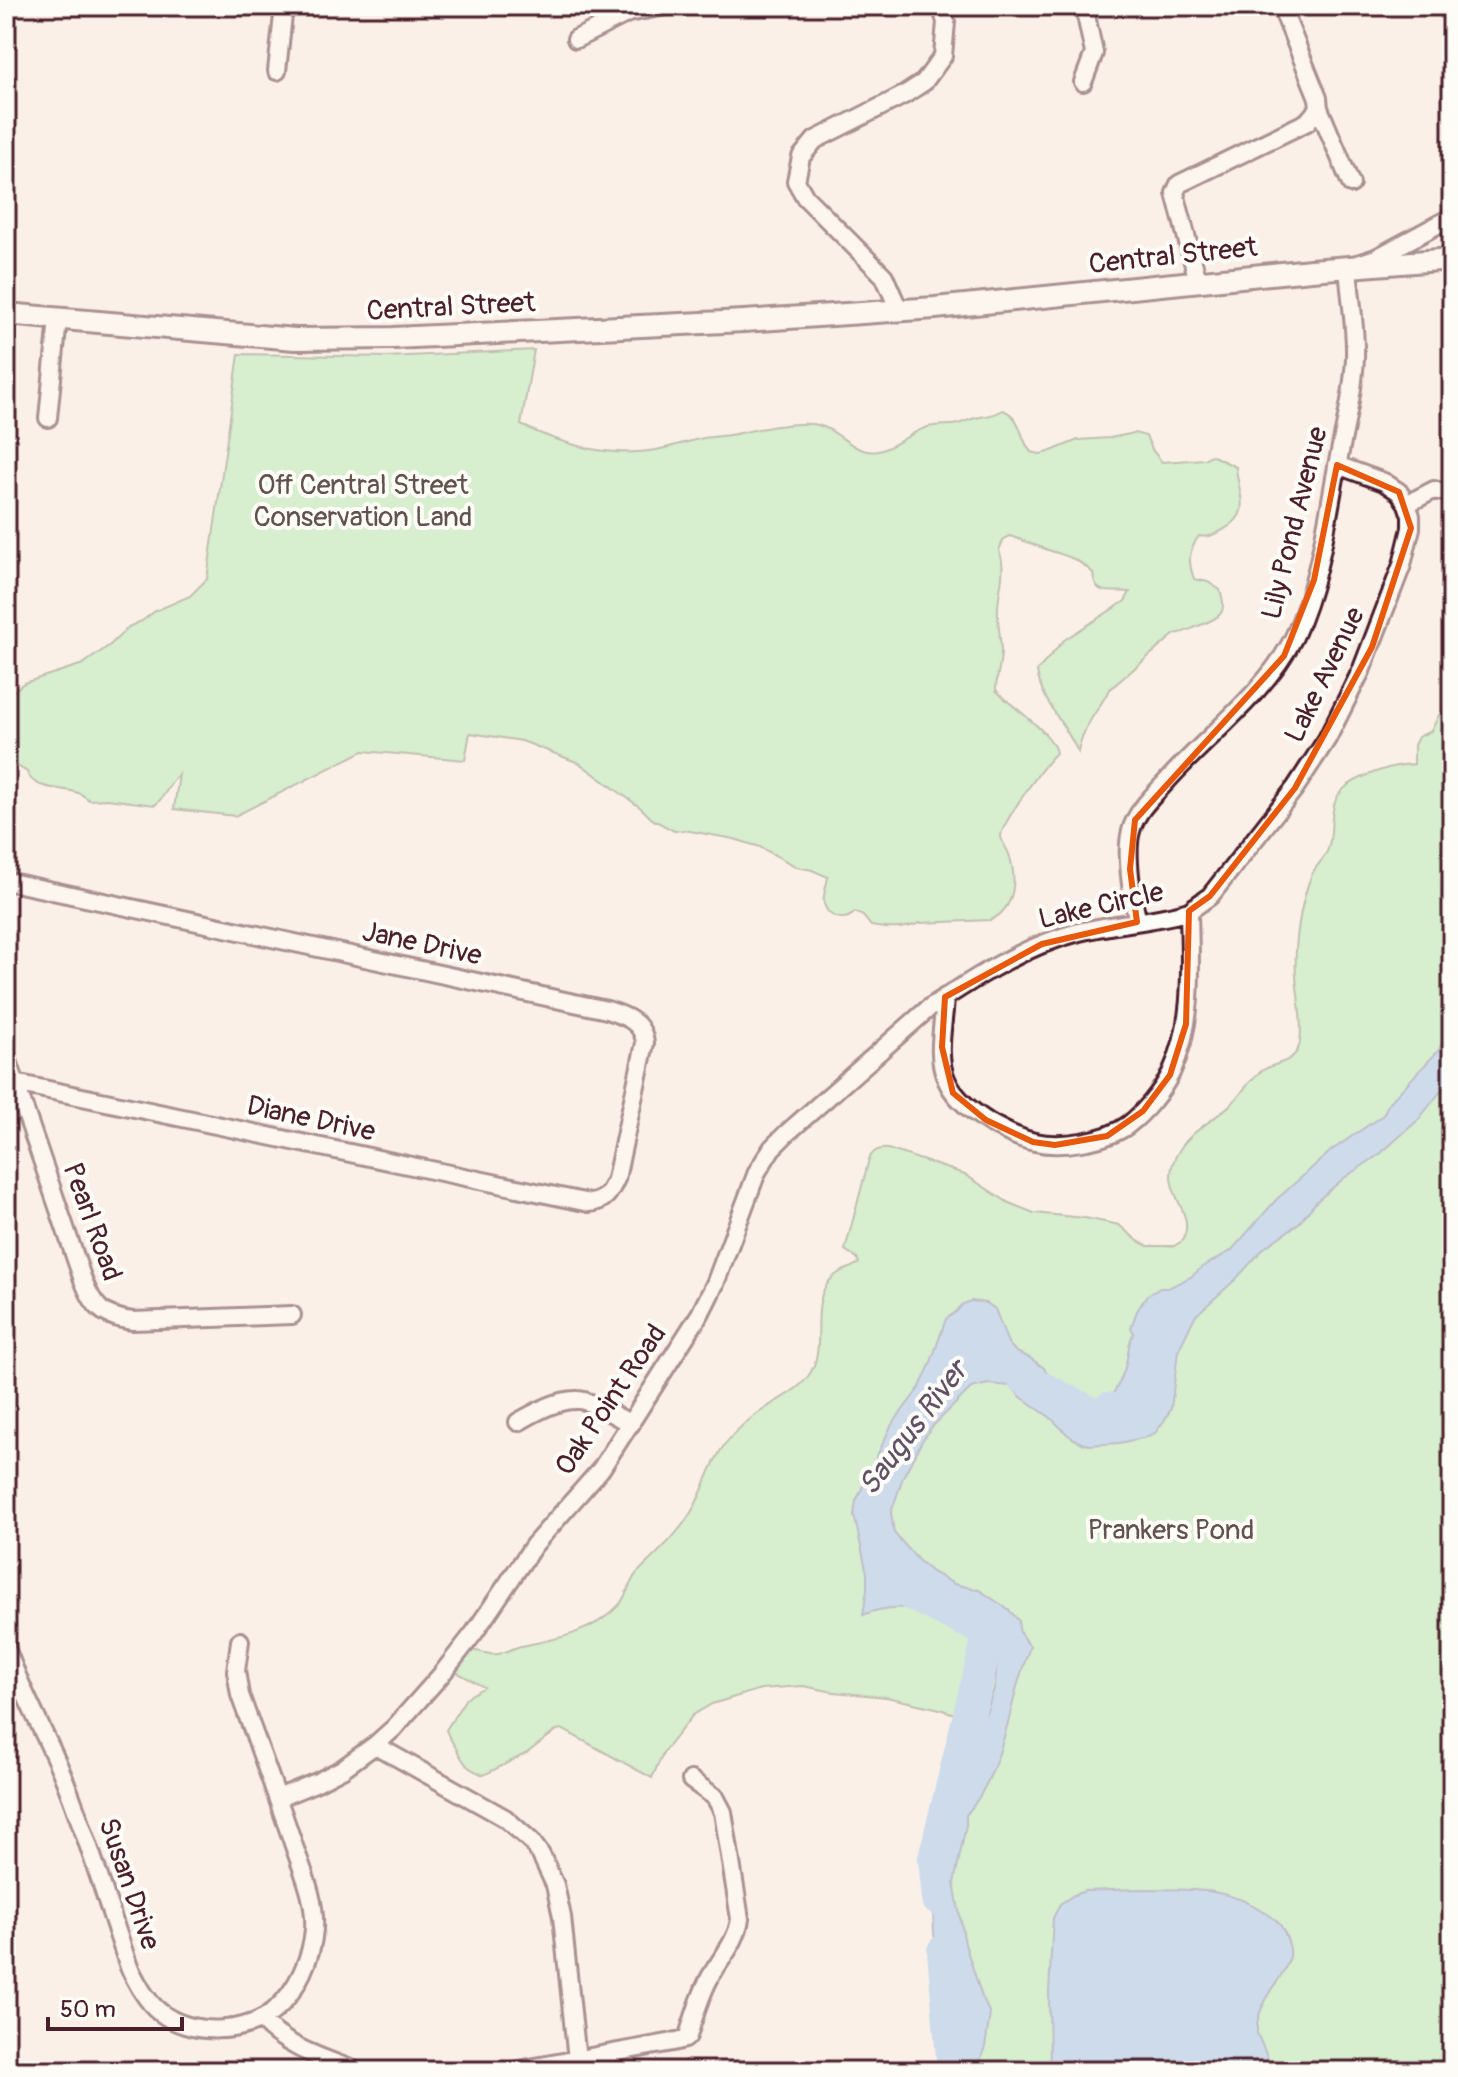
<svg xmlns="http://www.w3.org/2000/svg" width="1458" height="2077" font-family="Pangolin,sans-serif">
<rect width="100%" height="100%" fill="#fbf0e7"/>
<filter id="ink" filterUnits="userSpaceOnUse"><feTurbulence type="fractalNoise" baseFrequency=".0125" numOctaves="2"/><feDisplacementMap in="SourceGraphic" scale="16" xChannelSelector="R" yChannelSelector="G"/><feConvolveMatrix kernelMatrix="1 2 1 2 8 2 1 2 1" color-interpolation-filters="sRGB"/></filter>
<g filter="url(#ink)">
<path fill="#abeab2" stroke="#7a846e" stroke-width="2" d="M534 350 521 425C564 445 609 458 656 450 672 447 688 441 704 438 716 436 728 436 740 433 762 428 790 422 812 424 837 426 853 456 878 451 896 447 910 432 928 427 936 425 943 425 952 425 958 425 963 422 969 420 982 415 990 418 1003 410 1023 418 1019 438 1031 452L1040 454 1049 452 1078 440 1110 438 1134 433 1146 436 1153 451 1162 462 1204 459 1211 455 1236 467C1238 495 1254 513 1223 530 1213 535 1209 538 1199 536 1188 551 1188 562 1194 579L1208 582 1220 590C1228 613 1221 617 1201 625 1191 629 1185 633 1175 634L1109 690C1097 713 1083 725 1078 752 1066 725 1041 701 1037 671L1064 640 1125 601 1130 592C1111 589 1095 599 1093 573 1074 555 1063 556 1040 547 1029 543 1020 539 1009 536L1004 539 999 550C1007 570 999 587 998 607 997 623 1001 637 1001 652 1001 665 996 677 996 690 1011 707 1054 733 1056 753 1046 762 1000 825 1001 837 1002 842 1007 849 1009 854 1017 878 1016 908 991 920L920 923C903 930 888 929 871 926L863 916 855 912C845 923 828 918 824 904 822 896 827 885 828 877L812 870 797 867 760 847 734 839 684 830 674 831 652 819 641 808 579 763 522 741 470 733 465 760 363 751 235 816 174 809 179 774C168 784 166 796 155 805L107 799 89 800C88 799 80 793 78 793 63 787 33 791 27 772L6 759V725L9 711 6 697 24 683 83 664 110 645 130 626 142 621 155 611 190 596 207 579 239 354 386 357Z
M1452 699V2071H958L962 2061 942 1941 973 1733 966 1720 961 1716 936 1708 886 1697 834 1692 803 1686 761 1689 712 1704 693 1715 663 1753 652 1778 562 1729 557 1730 527 1753 484 1775C468 1769 467 1767 459 1754 455 1745 449 1739 446 1730L466 1698 484 1687 451 1669 468 1649C476 1650 489 1656 498 1654 505 1653 513 1648 521 1646 557 1639 593 1633 619 1605 627 1596 629 1582 637 1573 657 1553 679 1534 693 1509 705 1488 710 1464 725 1444 736 1430 751 1417 766 1408 780 1398 799 1390 809 1375 829 1346 806 1302 833 1277 841 1270 850 1269 859 1263L857 1258 845 1250 869 1159C873 1151 878 1148 888 1149L958 1172 967 1176 1009 1203 1034 1213 1085 1218 1119 1225 1138 1241 1148 1246H1174L1182 1241C1200 1209 1152 1191 1180 1149 1193 1129 1218 1118 1234 1101 1244 1091 1251 1077 1263 1070 1274 1063 1292 1063 1298 1049 1305 1032 1297 994 1296 976 1294 946 1300 902 1312 874 1316 865 1325 859 1328 849 1335 828 1326 802 1346 787 1358 777 1387 767 1403 765 1406 764 1410 765 1414 764V745L1418 737 1431 731 1439 715Z"/>
<path fill="#97c2f0" stroke="#7881a1" stroke-width="2" d="M1452 829V956L1443 941 1447 911 1441 897 1442 876Z
M1452 1018V1077L1418 1120 1380 1154 1344 1178 1316 1202 1299 1223 1264 1248 1236 1279 1195 1316 1178 1351 1171 1409 1164 1421 1155 1433 1143 1438 1119 1443 1089 1445 1079 1442 1068 1435 1051 1418 1021 1397 1011 1386 988 1384 971 1388 931 1428 922 1441 903 1477 891 1513 894 1533 918 1560 932 1572 954 1584 979 1590 1008 1609 1019 1621C1017 1632 1023 1638 1030 1646 1025 1662 1019 1678 1015 1694 1006 1733 993 1785 966 1815V1825L954 1883 965 1944 982 1997 990 2014 985 2047 976 2071H954L956 2064 954 2057 959 2044 934 1934 932 1886 934 1858 938 1848 940 1815 967 1742 987 1711 995 1685 997 1658 989 1633 982 1620 974 1613C944 1608 890 1602 863 1615L867 1590V1573L854 1515 856 1501 891 1426 920 1387 930 1365 946 1319 956 1312 963 1304 971 1301 986 1303 995 1309 1008 1343 1016 1352 1030 1358 1044 1368 1052 1381 1057 1395 1077 1405 1106 1403C1117 1390 1124 1376 1127 1359 1129 1349 1128 1342 1134 1333L1131 1328 1137 1311 1147 1296 1160 1288H1168L1191 1277 1202 1267 1231 1251 1276 1200 1332 1150 1383 1115 1389 1103 1439 1050Z
M1140 1889C1188 1890 1225 1885 1266 1913 1277 1920 1281 1924 1286 1936 1289 1944 1292 1952 1289 1960 1279 1985 1255 2005 1257 2033L1273 2071H1050L1049 1992 1053 1918 1060 1904 1074 1895 1085 1891Z"/>
<g fill="none" stroke-linecap="round" stroke-linejoin="round">
<path stroke="#97c2f0" stroke-width="32" d="M1023 1378 1102 1418 1109 1408
M904 1591 989 1633 934 1858 938 1900
M943 1951 953 2071"/>
<defs>
<path id="minor" d="M1281 6 1318 98 1319 108 1351 184
M576 39 628 13 666 6
M277 71 284 6
M1083 82 1094 53 1084 6
M1198 281 1175 193 1179 184 1307 122 1319 108
M899 310 884 276 805 197 796 181 801 157 815 140 904 95 924 82 943 56 946 22 941 6
M48 418 58 319
M1407 504 1434 490 1452 494
M6 881 607 1010C626 1016 643 1022 645 1043L616 1179C610 1192 605 1202 589 1203L15 1083
M1189 911 1210 896 1295 788 1327 739 1361 671 1402 565 1411 528V516L1407 504 1399 492 1384 482 1337 465
M1138 921C1132 900 1125 852 1131 831 1136 811 1153 796 1166 782 1207 736 1267 692 1294 637 1318 586 1326 527 1336 472 1343 434 1353 397 1355 358 1356 328 1350 297 1348 267L1376 258 1452 217
M6 1055 83 1280C94 1308 103 1317 133 1321L292 1315
M518 1422C536 1412 558 1399 578 1400 591 1400 619 1418 631 1424
M6 1647C21 1692 45 1732 63 1776 88 1838 107 1903 129 1967 137 1983 146 2001 160 2012 189 2036 246 2035 275 2010 297 1991 312 1957 314 1929 316 1900 303 1872 294 1846 277 1795 258 1745 240 1695L236 1671 240 1641
M375 1745 505 1818 531 1841 541 1855 555 1885 562 1917 577 2060
M278 1798 317 1782 342 1769 375 1745 394 1728 441 1675 474 1633 534 1545 601 1469 700 1314 715 1284 757 1172 772 1148 787 1133 929 1008C976 977 1024 946 1079 932 1115 923 1153 922 1189 911 1190 966 1195 1022 1171 1073 1162 1091 1145 1112 1128 1125 1106 1141 1061 1148 1035 1142 1019 1139 1005 1131 990 1123 973 1112 955 1099 947 1081 935 1056 944 1024 945 997
M261 2019C284 2047 323 2058 356 2071
M513 2071 673 2042 685 2039 688 2036C694 2017 699 1999 708 1981 718 1961 737 1943 740 1919L723 1812 715 1797 691 1780"/>
<path id="tertiary" d="M6 314 295 339 393 338 744 321 935 308 1311 270 1452 259"/>
</defs>
<use href="#minor" stroke="#4a1f2b" stroke-width="22"/>
<use href="#tertiary" stroke="#4a1f2b" stroke-width="26"/>
<use href="#minor" stroke="#fdfcf7" stroke-width="16"/>
<use href="#tertiary" stroke="#fdfcf7" stroke-width="20"/>
</g>
</g>
<path d="M0 0H1458V2077H0ZM1337 465 1399 492 1411 528 1372 647 1295 788 1210 896 1189 911 1186 1024 1170 1075 1143 1111 1107 1136 1055 1145 1033 1142 986 1120 953 1093 942 1047 945 997 1042 944 1137 922 1130 869 1135 820 1284 656 1314 580Z" fill="#fbf0e7" fill-opacity=".55" fill-rule="evenodd"/>
<path fill="none" stroke="#e8590c" stroke-width="6" stroke-linejoin="round" d="M1337 465 1399 492 1411 528 1372 647 1295 788 1210 896 1189 911 1186 1024 1170 1075 1143 1111 1107 1136 1055 1145 1033 1142 986 1120 953 1093 942 1047 945 997 1042 944 1137 922 1130 869 1135 820 1284 656 1314 580Z"/>
<g text-anchor="middle" dominant-baseline="central" stroke-width="8" stroke-linejoin="round" paint-order="stroke">
<g font-size="28" fill="#4a1f2b" stroke="#fdfcf7">
<text transform="translate(1173 256) rotate(-6)">Central Street</text>
<text transform="translate(451 307) rotate(-3)">Central Street</text>
<text transform="translate(1295 523) rotate(-76)">Lily Pond Avenue</text>
<text transform="translate(1325 675) rotate(-64)">Lake Avenue</text>
<text transform="translate(1101 906) rotate(-13)">Lake Circle</text>
<text transform="translate(422 944) rotate(12)">Jane Drive</text>
<text transform="translate(311 1119) rotate(12)">Diane Drive</text>
<text transform="translate(92 1222) rotate(70)">Pearl Road</text>
<text transform="translate(611 1400) rotate(-56)">Oak Point Road</text>
<text transform="translate(129 1884) rotate(71)">Susan Drive</text>
</g>
<g font-size="28" fill="#62524d" stroke="#fdfcf7">
<text x="363" y="485">Off Central Street<tspan x="363" dy="32">Conservation Land</tspan></text>
<text x="1171" y="1530">Prankers Pond</text>
</g>
<g font-size="30" font-style="italic" fill="#615066" stroke="#fdfcf7">
<text transform="translate(913 1428) rotate(-53)">Saugus River</text>
</g>
</g>
<rect width="1458" height="2077" fill="none" stroke="#fdfcf7" stroke-width="32"/>
<rect x="16" y="16" width="1426" height="2045" fill="none" stroke="#4a1f2b" stroke-width="3" filter="url(#ink)"/>
<path d="M48 2017v12h134v-12" fill="none" stroke="#4a1f2b" stroke-width="4"/>
<text x="60" y="2017" font-size="24" fill="#4a1f2b" stroke="#fdfcf7" stroke-width="6" paint-order="stroke">50 m</text>
</svg>
